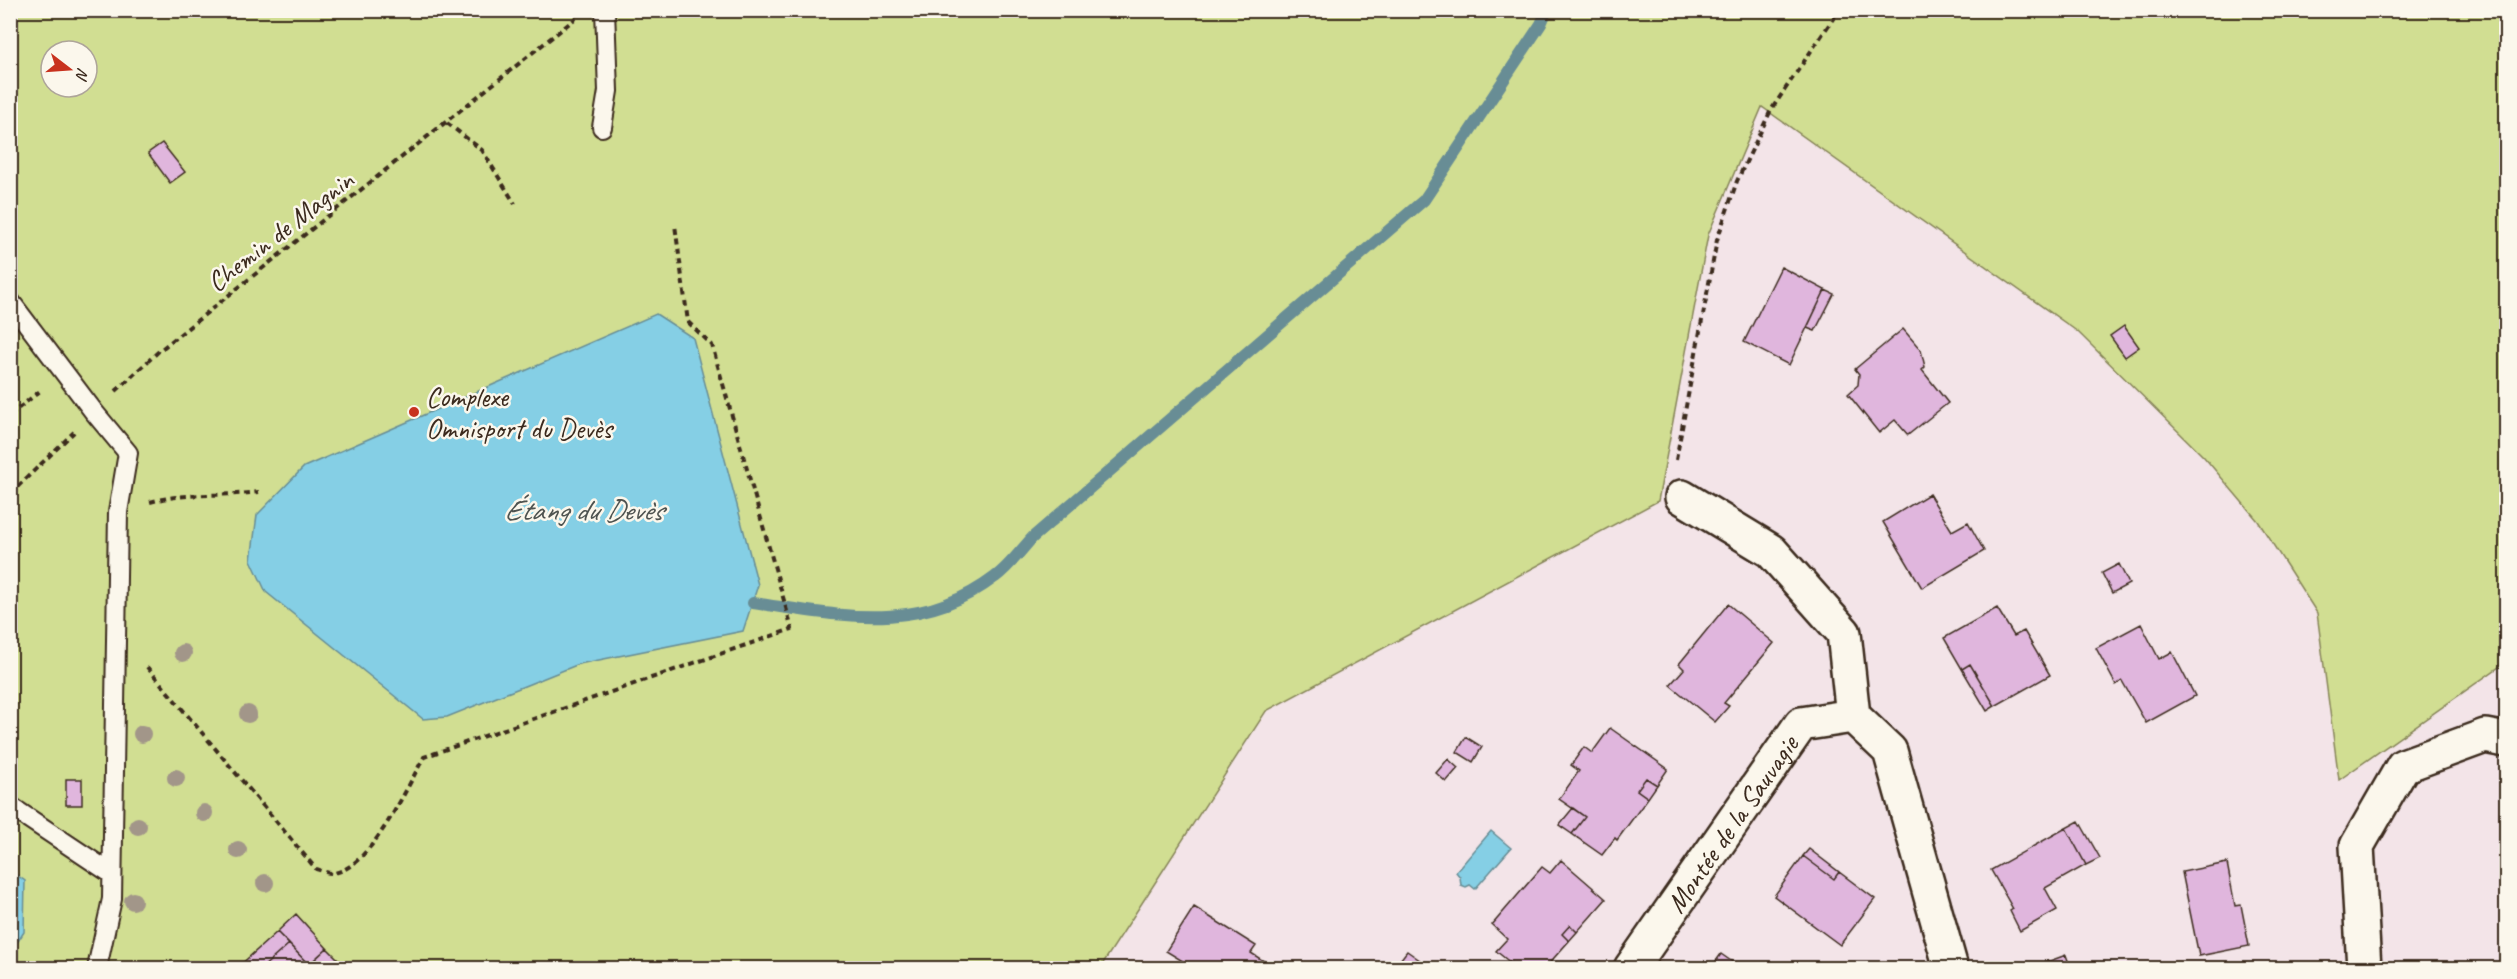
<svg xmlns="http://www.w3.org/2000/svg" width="2517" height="979" font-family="Caveat,sans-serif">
<rect width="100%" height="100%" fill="#f3e4e8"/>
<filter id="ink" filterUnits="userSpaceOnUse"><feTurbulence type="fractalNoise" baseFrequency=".0167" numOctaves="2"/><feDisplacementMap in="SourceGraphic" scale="12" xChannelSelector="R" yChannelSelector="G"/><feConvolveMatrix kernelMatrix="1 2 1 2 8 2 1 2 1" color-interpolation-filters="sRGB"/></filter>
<g filter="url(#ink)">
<path fill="#d1de92" stroke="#868458" stroke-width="1.5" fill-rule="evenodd" d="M10 11H2506V662L2339 780 2317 613 2258 521 2204 457 2078 332 1762 107 1708 235 1658 501 1266 711 1100 968H11ZM51 51H87V87H51Z"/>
<path fill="#85cfe5" stroke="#678d95" stroke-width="1.5" d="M656 314 693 338 758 585 743 631 579 664 447 717 423 719 266 592 251 560 257 515 304 467Z
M1491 831 1511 848 1475 889 1470 885 1466 887 1461 885 1460 877 1456 872Z
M11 871 25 881 24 932 11 952Z"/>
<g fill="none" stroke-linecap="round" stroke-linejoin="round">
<path stroke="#678d95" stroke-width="12" d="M753 603C840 615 919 635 995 577 1009 567 1021 550 1033 537L1424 200 1541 24 1547 10"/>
</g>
<path fill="#e0b6dd" stroke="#3b2a1e" stroke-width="1.5" d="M162 143 185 172 170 183 148 153Z
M1781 267 1825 290 1789 365 1744 342Z
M1825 290 1834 294 1815 331 1807 328Z
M2124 326 2139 347 2125 357 2110 336Z
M1903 329 1921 350 1925 367 1922 370 1948 403 1908 435 1895 420 1879 433 1848 394 1858 385 1859 374 1855 369Z
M1929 494 1952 531 1968 522 1984 551 1922 588 1883 522Z
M2119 564 2129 584 2112 593 2102 573Z
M1728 604 1774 643 1724 703 1729 706 1715 722 1670 685 1684 669 1679 664Z
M1997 608 2014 636 2024 631 2050 675 1995 706 1970 664 1962 669 1944 638Z
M2141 624 2159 659 2172 652 2195 696 2146 723 2122 681 2116 685 2096 648Z
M1970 664 1995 706 1987 711 1962 669Z
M1610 728 1668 769 1657 785 1646 778 1637 790 1648 798 1617 840 1615 838 1602 855 1572 834 1585 817 1559 799 1579 771 1571 765 1584 747 1592 753Z
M1466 737 1482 747 1473 762 1457 752Z
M1448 759 1458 768 1446 782 1436 773Z
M1646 778 1657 785 1648 798 1637 790Z
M66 779H82V805H66Z
M1573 808 1585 817 1572 834 1559 825Z
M2079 821 2100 858 2086 865 2066 828Z
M2066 828 2086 865 2045 888 2057 910 2020 931 2010 911 2013 909 1991 870Z
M1809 849 1839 872 1834 879 1803 856Z
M1803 856 1834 879 1839 872 1875 899 1840 945 1774 896Z
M1561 860 1606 899 1577 932 1570 925 1562 934 1569 941 1545 968 1540 966 1538 968H1517L1496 951 1507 939 1492 925 1542 867 1550 873Z
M2227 863 2235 906 2241 905 2249 946 2199 956 2182 872Z
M1194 907 1256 946 1251 953 1270 965 1268 968H1194L1166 951Z
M296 914 327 948 309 965 277 932Z
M1570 925 1577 932 1569 941 1562 934Z
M277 932 289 944 262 968H237Z
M289 944 309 965 305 968H262Z
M327 948 339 960 330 968H305Z
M1407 951 1431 968H1394Z
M1721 954 1741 968H1711Z
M2066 955 2070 966 2049 968 2047 962Z
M2047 962 2049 968H2031Z"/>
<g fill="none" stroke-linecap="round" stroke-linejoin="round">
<defs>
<path id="service" d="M602 127 608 91 605 10
M10 301 94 412 128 453 118 512 112 899 97 968
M10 806 112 874"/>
<g id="minor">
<path d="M1682 497 1771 551 1844 633 1853 716"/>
<path id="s1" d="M1631 968 1801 724 1853 716 1890 751 1951 968"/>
<path d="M2364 968 2357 846 2403 766 2485 736 2506 740"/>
</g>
</defs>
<use href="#service" stroke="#3b2a1e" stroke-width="22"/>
<use href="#minor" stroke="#3b2a1e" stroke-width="38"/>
<path stroke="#3b2a1e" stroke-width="4" stroke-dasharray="6 4.5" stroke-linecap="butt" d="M447 123 482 150 515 204
M116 391 159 351 576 18
M10 415 40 391
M1676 460 1717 240 1737 181 1771 110 1839 10
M10 494 74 432
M150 502C184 492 223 497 259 492
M147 667 316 869C321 870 329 874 334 873 371 867 407 787 424 757L792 629 712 345 688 322 675 225"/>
<use href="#service" stroke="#fbf7ec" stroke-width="18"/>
<use href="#minor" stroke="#fbf7ec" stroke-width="33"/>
</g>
<g fill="#a29689">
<circle cx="183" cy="653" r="9"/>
<circle cx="248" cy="714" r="9"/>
<circle cx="142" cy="734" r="9"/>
<circle cx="176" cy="778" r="9"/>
<circle cx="204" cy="813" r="9"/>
<circle cx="138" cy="826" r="9"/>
<circle cx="238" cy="850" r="9"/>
<circle cx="265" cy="883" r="9"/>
<circle cx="133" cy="901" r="9"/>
</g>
</g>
<circle fill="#c8321e" stroke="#fbf7ec" stroke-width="2" cx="414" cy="412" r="6"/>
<g text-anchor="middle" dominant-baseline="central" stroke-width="5" stroke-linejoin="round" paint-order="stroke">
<g font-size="28" fill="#3b2a1e" stroke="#fbf7ec">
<text transform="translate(280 231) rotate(-38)">Chemin de Magnin</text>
<text stroke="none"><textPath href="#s1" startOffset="176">Montée de la Sauvagie</textPath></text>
</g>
<g font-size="28" fill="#3b2a1e" stroke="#fbf7ec" text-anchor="start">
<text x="426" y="396">Complexe<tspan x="426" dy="32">Omnisport du Devès</tspan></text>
</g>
<g font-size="30" font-style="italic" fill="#4e5350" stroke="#fbf7ec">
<text x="583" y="510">Étang du Devès</text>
</g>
</g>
<rect width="2517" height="979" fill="none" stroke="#fbf7ec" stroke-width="36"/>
<rect x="18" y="18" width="2481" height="943" fill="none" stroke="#3b2a1e" stroke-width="2" filter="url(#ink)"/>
<g transform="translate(69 69) rotate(107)"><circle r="28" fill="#fbf7ec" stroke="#aea59a" stroke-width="1.5"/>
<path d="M0-4.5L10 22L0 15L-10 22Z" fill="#c8321e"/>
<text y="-9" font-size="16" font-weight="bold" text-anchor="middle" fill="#3b2a1e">N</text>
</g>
</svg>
